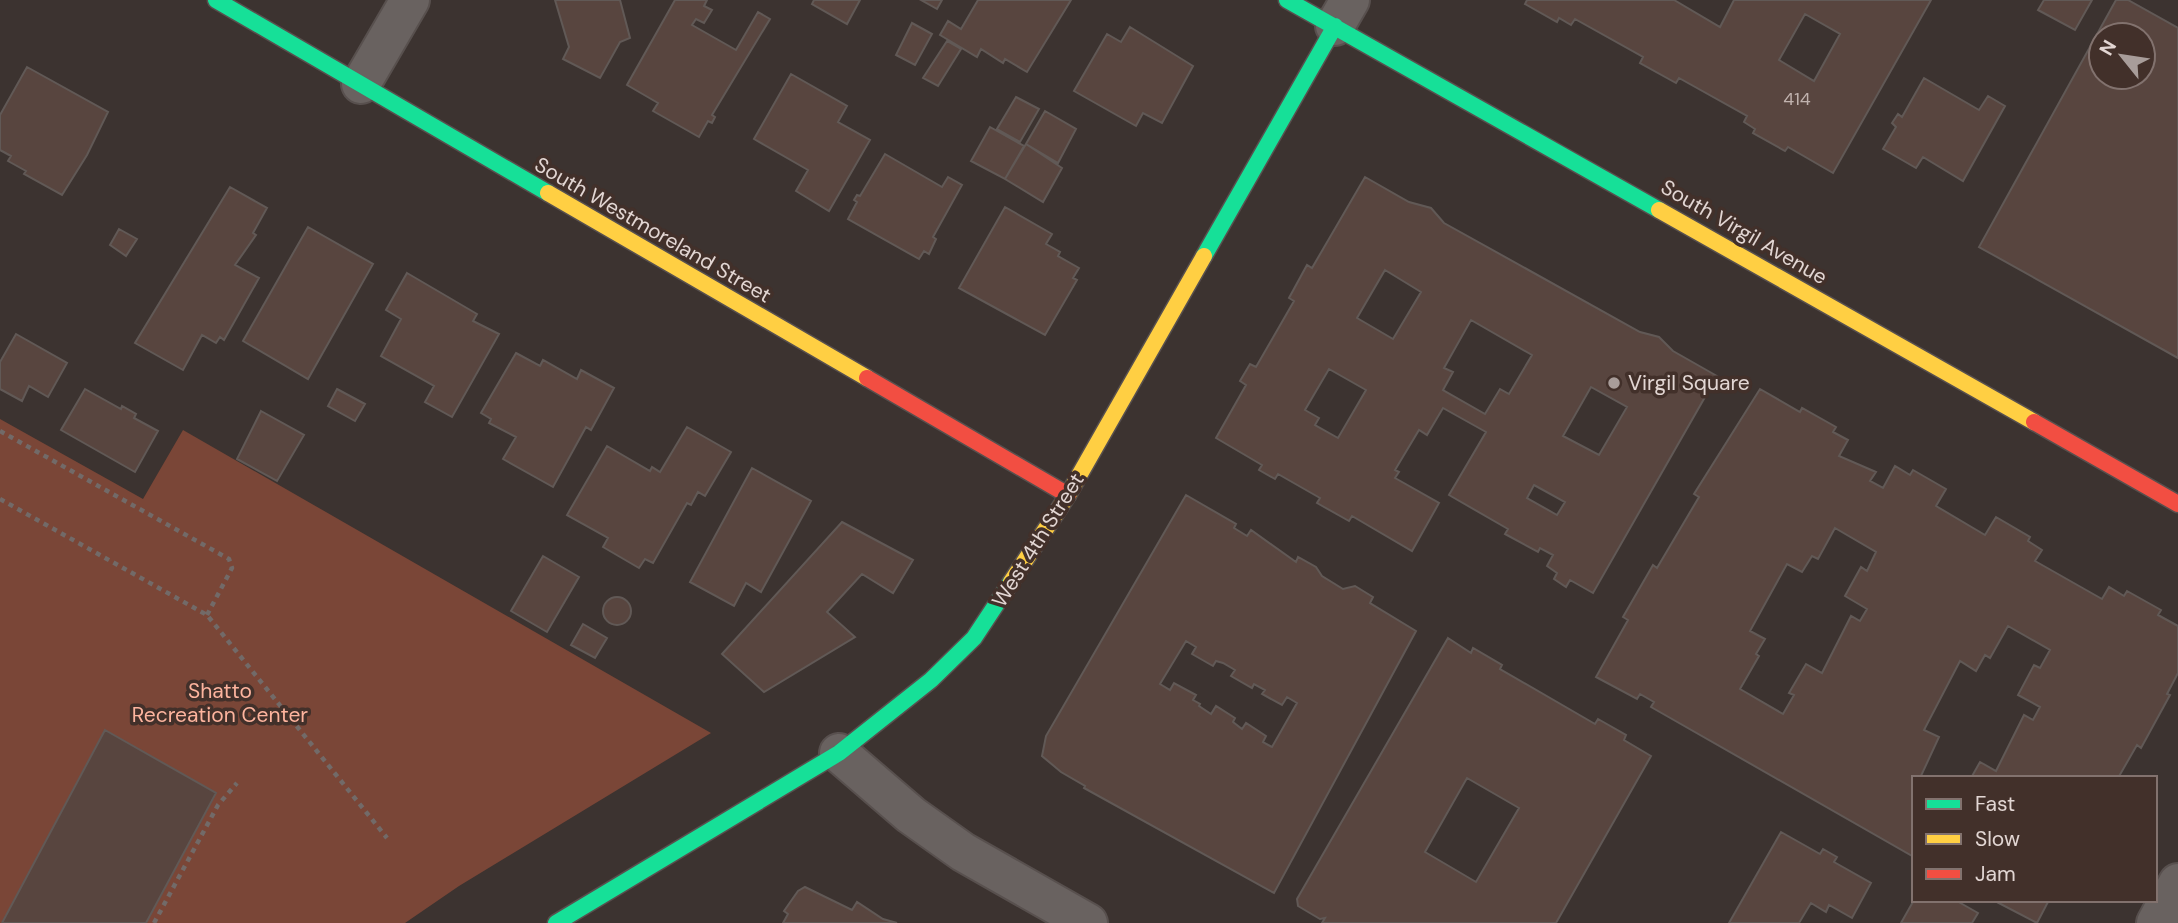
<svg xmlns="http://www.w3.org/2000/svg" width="2178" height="923" font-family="'DM Sans',sans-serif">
<rect width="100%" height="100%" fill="#3c3330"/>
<path fill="#7a4637" d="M0 419 143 499 183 430 711 733 459 886 405 923H0Z"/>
<path fill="#58453f" stroke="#615956" stroke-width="2" fill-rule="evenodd" d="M555 0H620L630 38 620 42 600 78 563 59 569 47Z
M675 0H707L704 6 712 10 704 23 696 19 692 25 736 50 758 12 770 19 712 115 715 117 712 123 708 121 699 137 653 111 658 103 627 85Z
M814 0H860L847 24 812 4Z
M921 0H942L937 9Z
M978 0H1071L1027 72 1005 59 1003 63 981 49 977 57 940 35 948 21 961 29Z
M1527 0H1674L1720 27 1734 0H1931L1833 173 1788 147 1785 151 1753 133 1755 129 1744 122 1747 116 1679 78 1676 83 1640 63 1643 57 1575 19 1571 25 1559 18 1557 22 1525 4ZM1805 14 1840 34 1814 81 1779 60Z
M2044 0H2092L2075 30 2038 10Z
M2116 0H2128L2178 28V358L1979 247ZM2101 35H2143V77H2101Z
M912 23 932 34 915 65 896 55Z
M1130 27 1193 66 1162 123 1143 113 1136 126 1074 91 1107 34 1121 42Z
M947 41 961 49 938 86 923 78Z
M27 67 108 112 87 155 62 195 24 174 26 171 8 161 11 156 0 150V115Z
M791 74 847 106 838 122 870 140 829 211 796 191 808 170 754 139Z
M1924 78 1979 110 1988 96 2005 106 1963 181 1923 157 1916 168 1883 149 1896 127 1892 123 1898 114 1902 117Z
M1016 97 1039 109 1020 142 997 129Z
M1045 111 1076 129 1058 163 1026 144Z
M990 127 1024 146 1005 179 971 161Z
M1026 144 1062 168 1043 202 1005 179Z
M885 154 942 187 948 177 962 185 933 237 936 239 929 254 924 251 919 259 848 219 857 202 854 200 857 195 860 196Z
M1365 177 1409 202 1431 208 1444 223 1640 332 1659 337 1673 351 1717 376 1593 593 1570 580 1566 587 1554 579 1557 573 1547 566 1553 555 1540 548 1538 552 1505 534 1508 529 1449 495 1486 432 1443 408 1427 435 1419 430 1395 470 1399 472 1395 478 1439 503 1412 551 1352 516 1349 521 1317 503 1320 498 1278 474 1275 479 1259 470 1262 465 1216 438 1246 385 1240 381 1250 364 1256 367 1294 301 1289 298 1307 265 1312 268ZM1385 270 1421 292 1393 339 1357 318ZM1471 320 1532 355 1509 394 1500 389 1485 414 1443 390 1453 372 1444 368ZM1329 369 1366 390 1338 438 1315 425 1319 418 1305 410ZM1591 387 1627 407 1599 455 1563 436ZM1534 485 1565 502 1557 515 1527 498Z
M230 187 267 208 253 233 256 235 235 265 259 278 224 340 220 337 216 343 202 335 183 370 135 343Z
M1005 207 1052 234 1046 244 1060 252 1058 256 1079 268 1073 278 1077 280 1045 335 959 288Z
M308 227 373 264 308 379 243 341Z
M119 229 137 239 126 256 110 245Z
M407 273 477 314 473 321 499 334 452 417 425 402 434 386 381 356 401 319 386 310Z
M16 334 67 363 48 397 29 386 22 401 0 389V362Z
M516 353 540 366 543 360 577 379 581 370 614 388 591 430 586 427 553 487 503 459 516 437 489 423 491 419 481 413Z
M85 389 121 409 122 406 136 414 134 418 158 431 135 472 61 430Z
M337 389 365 404 355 421 328 406Z
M1760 389 1800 412 1802 408 1836 427 1833 432 1848 440 1839 456 1876 472 1870 481 1883 488 1895 466 1910 475 1913 470 1946 489 1936 506 1985 535 1996 517 2030 537 2028 541 2042 550 2035 561 2102 599 2109 587 2124 596 2127 591 2161 610 2158 615 2178 626V673L2167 694 2170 695 2141 748 2137 745 2118 778H1971L1980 762 1996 771 2024 715 2033 720 2040 707 2018 695 2034 665 2040 668 2050 650 2008 626 1990 658 1985 655 1976 671 1960 661 1924 730 1939 737 1920 778H1914V857L1651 707 1654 702 1640 694 1637 699 1596 677 1628 620 1623 617 1653 565 1657 568 1699 497 1694 494ZM1835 528 1876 552 1867 571 1861 567 1845 596 1867 609 1860 621 1851 616 1822 673 1806 664 1789 693 1794 695 1783 714 1740 689 1759 656 1756 654 1765 639 1750 631 1787 564 1802 572 1812 556 1818 559Z
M261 411 304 435 277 481 237 459Z
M687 427 731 452 705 496 698 492 691 505 687 503 653 563 645 559 639 568 603 547 608 538 567 515 607 446 650 471 652 467 660 472Z
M752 468 811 501 761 592 746 583 734 606 690 582Z
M1186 495 1236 524 1234 528 1247 536 1251 530 1296 562 1298 557 1316 567 1322 576 1343 589 1355 586 1373 597 1370 603 1416 631 1274 893 1084 788 1085 786 1061 772 1042 756 1046 736ZM1186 641 1196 647 1192 654 1213 666 1216 661 1223 663 1235 670 1231 676 1252 688 1254 684 1265 690 1262 694 1282 705 1287 697 1297 703 1272 747 1263 742 1266 736 1246 723 1242 729 1233 722 1235 718 1216 706 1211 714 1199 706 1200 704 1193 700 1196 695 1174 683 1170 690 1160 684Z
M842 522 913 560 893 593 862 574 827 612 855 637 764 692 722 654Z
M543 556 579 577 547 632 511 611Z
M603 611a14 14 0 1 1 28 0a14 14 0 1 1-28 0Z
M583 624 607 638 595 658 571 645Z
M1448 638 1471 653 1473 648 1502 665 1500 669 1595 724 1598 719 1626 735 1624 740 1651 756 1556 923H1322L1325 918 1320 919 1298 906 1297 899ZM1467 778 1519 808 1476 882 1425 852Z
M105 730 216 793 146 923H2Z
M1781 832 1820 854 1823 849 1837 857 1834 862 1871 883 1852 918 1829 905 1826 912 1811 903 1799 923H1729Z
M805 887 852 910 857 902 883 919 897 923H783L788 914 784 911 798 891Z
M1914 900H1955L1978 913 1972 923H1901Z
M1993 900H2049L2037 923Z"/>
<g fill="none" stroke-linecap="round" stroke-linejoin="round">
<defs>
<path id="street" d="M1335 26 1350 0
M361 84 410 0
M839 753 911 815 963 852 1088 923
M2156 923 2178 883"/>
<path id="fast" d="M216 0 548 193
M1287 0 1659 210
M1204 256 1335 26
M556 923 839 753 931 680 974 638 1011 582"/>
<path id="slow" d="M548 193 867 378
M1659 210 2034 422
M1011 582 1068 495 1204 256"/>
<path id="jam" d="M867 378 1068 495
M2034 422 2178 504"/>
</defs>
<use href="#street" stroke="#58504e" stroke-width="42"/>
<use href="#fast" stroke="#58504e" stroke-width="19"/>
<use href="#slow" stroke="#58504e" stroke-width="19"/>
<use href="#jam" stroke="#58504e" stroke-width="19"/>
<path stroke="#726a68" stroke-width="4.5" stroke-dasharray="5 5" stroke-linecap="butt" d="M0 431 229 559 232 568 207 615
M0 499 207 615 387 838
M154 923 218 805 237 783"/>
<use href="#street" stroke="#696260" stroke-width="38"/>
<use href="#fast" stroke="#16e098" stroke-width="16"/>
<use href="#slow" stroke="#ffcf43" stroke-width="16"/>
<use href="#jam" stroke="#f24e42" stroke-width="16"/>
</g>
<circle fill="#a89d9a" stroke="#42302a" stroke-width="2.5" cx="1614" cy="383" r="7"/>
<g text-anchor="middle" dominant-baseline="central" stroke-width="7" stroke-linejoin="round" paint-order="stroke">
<g font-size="18" fill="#c0b2ae">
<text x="1797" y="99">414</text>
</g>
<g font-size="21" fill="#e2d6d3" stroke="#42302a">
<text transform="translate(653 230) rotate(30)">South Westmoreland Street</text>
<text transform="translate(1744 232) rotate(30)">South Virgil Avenue</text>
<text transform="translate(1038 540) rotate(-58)">West 4th Street</text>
</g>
<g font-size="21" fill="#e2d6d3" stroke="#42302a" text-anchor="start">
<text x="1628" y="383">Virgil Square</text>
</g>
<g font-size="21" fill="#fdb49e" stroke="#42302a">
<text x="220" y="691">Shatto<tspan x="220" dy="24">Recreation Center</tspan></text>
</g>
</g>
<rect x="1912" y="776" width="245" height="126" fill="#42302a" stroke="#82726e" stroke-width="2"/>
<rect x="1926" y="799" width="35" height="10" fill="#16e098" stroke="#82726e" stroke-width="2"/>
<text x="1975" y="811" font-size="21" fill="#e2d6d3">Fast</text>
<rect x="1926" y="834" width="35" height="10" fill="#ffcf43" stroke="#82726e" stroke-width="2"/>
<text x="1975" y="846" font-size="21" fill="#e2d6d3">Slow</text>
<rect x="1926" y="869" width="35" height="10" fill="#f24e42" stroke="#82726e" stroke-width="2"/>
<text x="1975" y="881" font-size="21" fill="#e2d6d3">Jam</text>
<g transform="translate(2122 56) rotate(300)"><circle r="33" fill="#42302a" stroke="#82726e" stroke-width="2"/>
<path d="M0-5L12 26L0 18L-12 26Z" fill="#a89d9a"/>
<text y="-10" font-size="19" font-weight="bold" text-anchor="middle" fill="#e2d6d3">N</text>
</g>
</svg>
